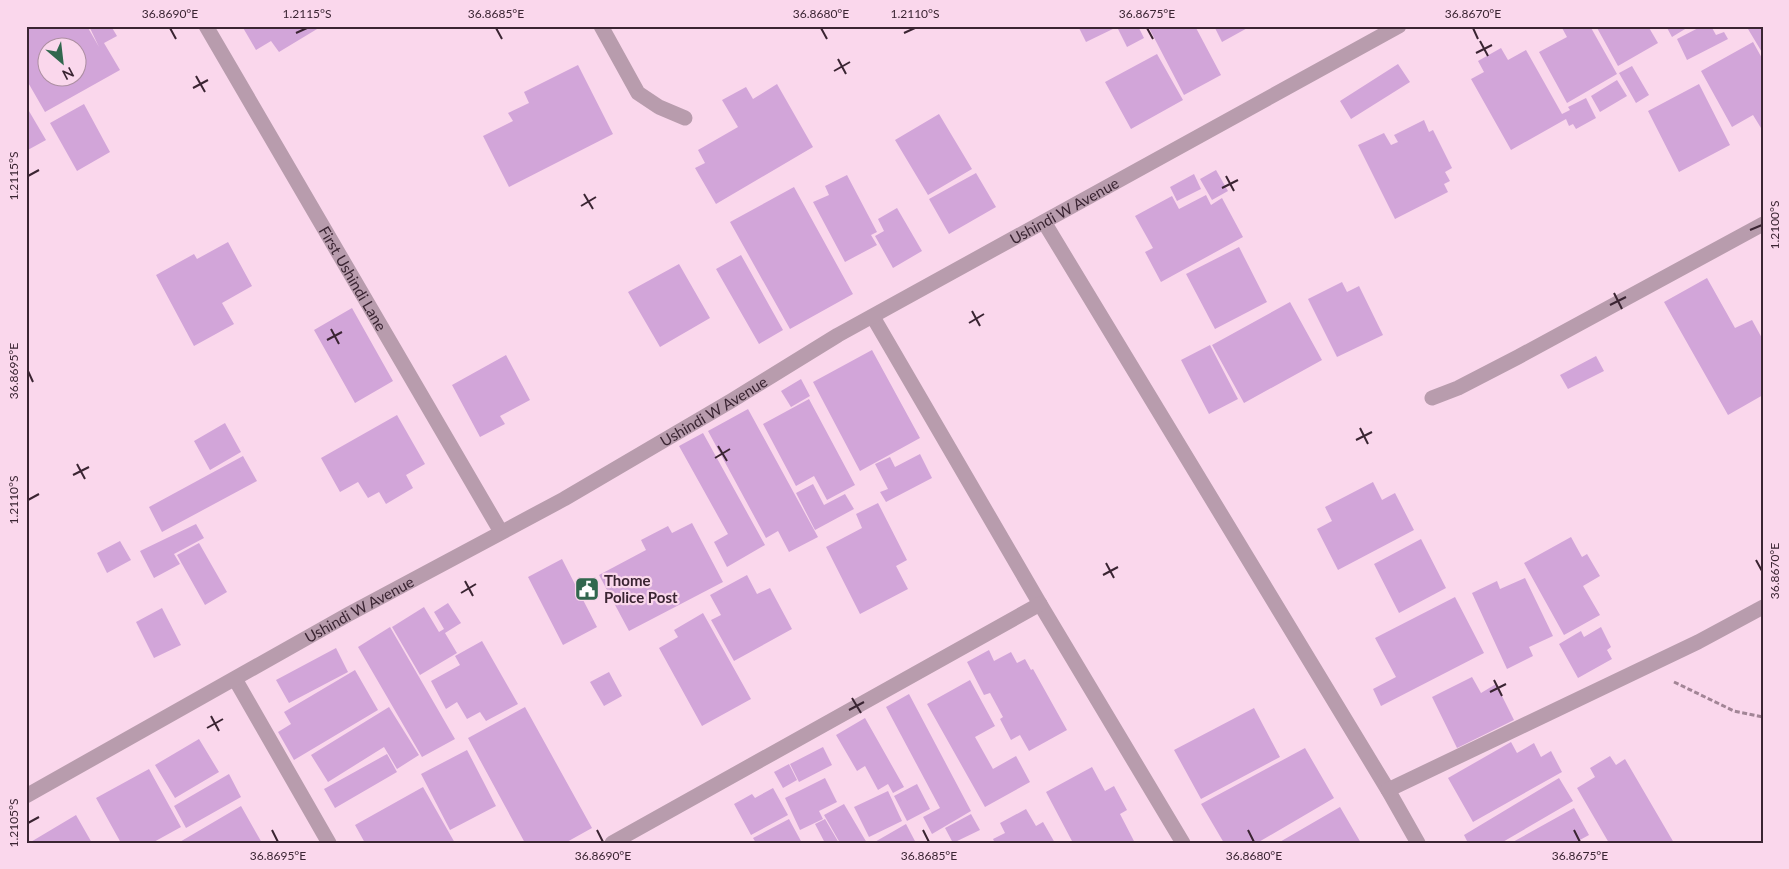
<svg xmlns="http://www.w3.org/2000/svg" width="1789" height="869" font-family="Lato,sans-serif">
<rect width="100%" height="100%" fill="#fad7ec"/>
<path fill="#d2a5d9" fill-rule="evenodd" d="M26 26H87L99 47 89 26H111L117 36 104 43 120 70 45 112 26 79ZM48 48H78V78H48Z
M242 26H322L279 52 271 41 256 50Z
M1078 26H1138L1144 38 1127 47 1117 27 1086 42Z
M1148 26H1195L1221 75 1184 95Z
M1214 26H1251L1222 42Z
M1561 26H1590L1617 74 1567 103 1539 52 1567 37Z
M1596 26H1648L1658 43 1618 66Z
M1666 26H1690L1672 37Z
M1702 26H1711L1716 35 1724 32 1728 39 1687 60 1677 39Z
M1752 26H1763V54L1748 29Z
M1753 42 1763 60V127L1761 128 1753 115 1732 127 1701 71Z
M1501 48 1508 60 1526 50 1562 114 1570 110 1568 107 1586 98 1596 118 1576 129 1573 124 1569 126 1566 119 1511 150 1471 79 1484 72 1478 61Z
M1157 54 1183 100 1131 129 1105 82Z
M1398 64 1410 82 1351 119 1340 101Z
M578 65 613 134 509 187 483 136 513 121 508 113 529 103 524 92Z
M1632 66 1649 95 1636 103 1619 73Z
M1617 80 1627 96 1600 112 1591 96Z
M777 84 813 147 716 204 695 168 705 163 698 150 738 127 722 100 746 87 753 99Z
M1699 84 1730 145 1679 172 1648 111Z
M84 104 110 152 77 171 50 123Z
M26 106 46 140 26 151Z
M939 114 972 169 928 195 895 140Z
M1424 120 1429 132 1433 130 1452 168 1445 172 1450 181 1444 184 1448 192 1395 219 1358 145 1384 133 1391 145 1398 142 1394 135Z
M1216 170 1228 191 1212 200 1200 179Z
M976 173 996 207 949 234 929 199Z
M1194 174 1201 189 1177 201 1170 187Z
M847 175 877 232 871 235 877 245 845 262 813 202 829 195 825 186Z
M794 187 853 294 790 329 730 222Z
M1206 195 1211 205 1222 198 1243 237 1161 282 1145 252 1153 248 1135 216 1172 196 1179 209Z
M897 208 922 251 893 268 875 236 884 231 878 219Z
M228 242 252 286 222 303 234 324 194 346 156 275 194 254 197 259Z
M1239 247 1267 302 1215 329 1186 274Z
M741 255 783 330 759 344 716 269Z
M679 264 710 318 660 347 628 292Z
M1707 278 1735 328 1752 320 1763 340V395L1728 415 1664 302Z
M1342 282 1347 292 1359 286 1383 335 1337 357 1308 299Z
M1290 302 1322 360 1244 403 1212 345Z
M352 308 393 381 355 403 314 330Z
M1210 345 1238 399 1209 414 1181 360Z
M872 350 920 438 860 471 813 382Z
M506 355 530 400 500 416 505 424 480 437 452 385Z
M1596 356 1604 371 1568 389 1560 375Z
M801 379 810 396 791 407 781 391Z
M809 399 855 485 827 500 814 476 796 486 763 424Z
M748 409 818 537 789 552 778 531 766 538 708 431Z
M397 415 425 464 406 475 413 488 386 504 379 492 368 498 358 482 340 492 321 458Z
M225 423 241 452 210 470 194 441Z
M703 433 765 545 727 567 714 542 728 534 679 446Z
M920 454 932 478 886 502 880 492 888 489 875 464 890 457 895 467Z
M243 456 257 481 162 532 149 507Z
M1373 482 1382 500 1395 493 1414 530 1338 570 1317 529 1332 521 1325 507Z
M813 484 824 505 845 494 854 509 815 530 796 493Z
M878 503 907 560 896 566 908 589 860 614 826 547 862 528 856 514Z
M692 523 723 582 629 631 599 575 646 550 641 540 668 526 672 533Z
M196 524 204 538 174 554 180 564 154 578 140 551Z
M1571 537 1582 557 1587 554 1600 576 1583 586 1600 615 1564 635 1524 563Z
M1421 539 1446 588 1399 613 1374 564Z
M120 541 131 560 107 573 97 553Z
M199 543 227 592 205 605 177 555Z
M562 559 597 627 563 645 528 577Z
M747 575 757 594 770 588 792 629 734 661 711 620 721 615 710 595Z
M1525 578 1553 636 1529 647 1533 656 1507 669 1472 593 1497 581 1500 589Z
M1455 597 1484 653 1381 706 1373 689 1396 677 1375 638Z
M448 603 461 623 445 633 457 653 420 675 392 627 424 607 439 632 444 629 434 612Z
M162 608 181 645 154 658 136 622Z
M703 613 751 699 702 726 659 648 678 637 674 630Z
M390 627 455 739 422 757 358 647Z
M1601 627 1611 647 1607 650 1612 659 1578 678 1559 644 1581 631 1584 637Z
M482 641 518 704 486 721 480 712 467 719 457 702 446 709 431 681 460 665 455 656Z
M336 648 348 672 289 703 276 680Z
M989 650 994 661 1011 652 1017 663 1025 659 1031 670 1033 669 1067 730 1029 751 1020 735 1011 740 1000 719 1003 717 990 693 984 695 967 662Z
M355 670 378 710 294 760 278 732 291 724 284 712Z
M609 672 622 696 604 706 590 682Z
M1472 677 1481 693 1496 684 1514 720 1457 748 1432 697Z
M970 680 995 726 975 737 993 769 1016 756 1030 782 985 807 927 704Z
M909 694 971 811 932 834 923 817 940 808 886 707Z
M389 707 419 755 397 769 384 747 328 782 311 755Z
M525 707 592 828 565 843H525L468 738Z
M1254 708 1280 757 1201 799 1174 750Z
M865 718 904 787 893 793 888 784 878 790 865 766 857 771 836 735Z
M199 739 219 772 175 798 155 765Z
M1511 742 1517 753 1534 743 1541 757 1551 751 1562 772 1473 822 1448 778Z
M823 747 832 765 799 782 790 764Z
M1305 748 1334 798 1257 843H1224L1201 804Z
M467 750 496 806 450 830 421 774Z
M387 754 397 772 335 808 324 789Z
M1610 756 1616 765 1625 759 1674 843H1609L1577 788 1595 777 1590 768Z
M789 764 797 780 783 788 774 772Z
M1092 767 1105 791 1114 786 1127 810 1120 814 1135 843H1073L1046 792Z
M149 769 181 827 152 843H121L96 798Z
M229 774 241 797 186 828 174 806Z
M825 778 837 802 819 811 823 819 800 830 785 798Z
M1559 778 1573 801 1501 843H1468L1464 835Z
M917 784 930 809 907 821 894 796Z
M423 787 455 843H365L355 825Z
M773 788 788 815 751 835 734 804 752 794 755 798Z
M888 791 902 821 869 837 854 807Z
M844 804 867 843H840L824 815Z
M241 806 262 843H178Z
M1340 807 1361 843H1278Z
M1574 808 1589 835 1578 841 1511 843Z
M1026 809 1036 826 1043 822 1055 843H995L993 839 1005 833 1000 823Z
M971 814 980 830 953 843 945 828Z
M76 815 92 843H29Z
M789 819 802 843H756L753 838Z
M825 819 839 843H825L815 824Z
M906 824 916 843H873Z"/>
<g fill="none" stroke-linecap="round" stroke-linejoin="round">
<path stroke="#a28596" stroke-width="3" stroke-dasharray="5 2.5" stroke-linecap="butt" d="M1674 682 1734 711 1763 717"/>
<g stroke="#b89cad" stroke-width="15">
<path id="s1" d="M206 26 501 532"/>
<path d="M601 26 638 93 659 107 685 118"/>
<path d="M1044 222 1388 790 1418 843"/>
<path d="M873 317 1040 604 1183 843"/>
<path d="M1432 398 1458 388 1518 357 1763 224"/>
<path d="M235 679 329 843"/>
<path d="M1388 790 1698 642 1763 607"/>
<path id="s2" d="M26 796 349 614 564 499 731 401 838 335 1399 26"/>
<path d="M612 843 1040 604"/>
</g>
</g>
<path fill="none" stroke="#3a2432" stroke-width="2" d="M170 28 176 39M496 28 502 39M821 28 827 39M1147 28 1153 39M1473 28 1478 39M296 33 307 28M904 33 915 28M1480 41 1488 56M1476 53 1492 45M838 59 846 74M834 71 850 62M196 76 205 92M193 88 208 80M28 176 39 170M1226 176 1234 191M1222 188 1238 180M584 194 593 209M581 206 596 197M1750 230 1762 225M1614 293 1622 309M1610 305 1626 297M972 311 980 326M969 323 984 314M331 329 339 344M327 340 342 332M28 371 33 382M1360 428 1368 444M1356 440 1372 432M718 446 727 461M715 458 730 449M77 464 85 479M73 475 89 467M28 500 39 494M1756 560 1762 571M1106 563 1114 578M1103 575 1118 567M465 581 473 596M461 593 476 584M1494 680 1502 696M1490 692 1506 684M852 698 861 713M849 710 864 702M211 716 219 731M207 728 223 719M28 823 39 817M272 830 278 842M597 830 603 842M923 830 929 842M1248 830 1254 842M1574 830 1580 842"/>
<defs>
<symbol id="civic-square" viewBox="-11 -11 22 22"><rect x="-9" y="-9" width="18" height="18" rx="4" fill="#31674e" stroke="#fad7ec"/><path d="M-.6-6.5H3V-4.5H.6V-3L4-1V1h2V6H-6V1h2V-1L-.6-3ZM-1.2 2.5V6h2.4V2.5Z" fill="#fff"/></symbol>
</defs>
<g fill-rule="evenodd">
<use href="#civic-square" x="573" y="575" width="28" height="28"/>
</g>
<g text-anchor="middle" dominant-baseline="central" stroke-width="4.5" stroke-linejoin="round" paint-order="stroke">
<g font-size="15" fill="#3a2432" stroke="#fad7ec">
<text stroke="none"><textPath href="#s2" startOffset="1192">Ushindi W Avenue</textPath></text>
<text stroke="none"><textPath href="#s1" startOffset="292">First Ushindi Lane</textPath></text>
<text stroke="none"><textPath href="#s2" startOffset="788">Ushindi W Avenue</textPath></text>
<text stroke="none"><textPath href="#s2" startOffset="382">Ushindi W Avenue</textPath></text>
</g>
<g font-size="15" font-weight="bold" fill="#3a2432" stroke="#fad7ec" text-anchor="start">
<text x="604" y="580">Thome<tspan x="604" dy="17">Police Post</tspan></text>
</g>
</g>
<rect width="1789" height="869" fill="none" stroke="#fad7ec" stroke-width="55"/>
<g transform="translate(62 62) rotate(152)"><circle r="24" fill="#fad7ec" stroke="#ad8fa2"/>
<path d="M0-4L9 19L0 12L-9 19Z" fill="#31674e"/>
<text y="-8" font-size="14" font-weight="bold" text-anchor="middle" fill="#3a2432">N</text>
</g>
<rect x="28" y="28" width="1734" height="814" fill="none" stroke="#3a2432" stroke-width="2"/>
<g font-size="12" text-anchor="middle" fill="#3a2432">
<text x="170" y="18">36.8690°E</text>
<text x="307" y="18">1.2115°S</text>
<text x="496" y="18">36.8685°E</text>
<text x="821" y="18">36.8680°E</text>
<text x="915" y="18">1.2110°S</text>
<text x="1147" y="18">36.8675°E</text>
<text x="1473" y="18">36.8670°E</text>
<text transform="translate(14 176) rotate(-90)" y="4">1.2115°S</text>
<text transform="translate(1775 225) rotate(-90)" y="4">1.2100°S</text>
<text transform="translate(14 371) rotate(-90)" y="4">36.8695°E</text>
<text transform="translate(14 500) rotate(-90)" y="4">1.2110°S</text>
<text transform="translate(1775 571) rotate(-90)" y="4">36.8670°E</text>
<text transform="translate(14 823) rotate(-90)" y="4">1.2105°S</text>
<text x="278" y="860">36.8695°E</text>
<text x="603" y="860">36.8690°E</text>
<text x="929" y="860">36.8685°E</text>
<text x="1254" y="860">36.8680°E</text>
<text x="1580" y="860">36.8675°E</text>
</g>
</svg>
